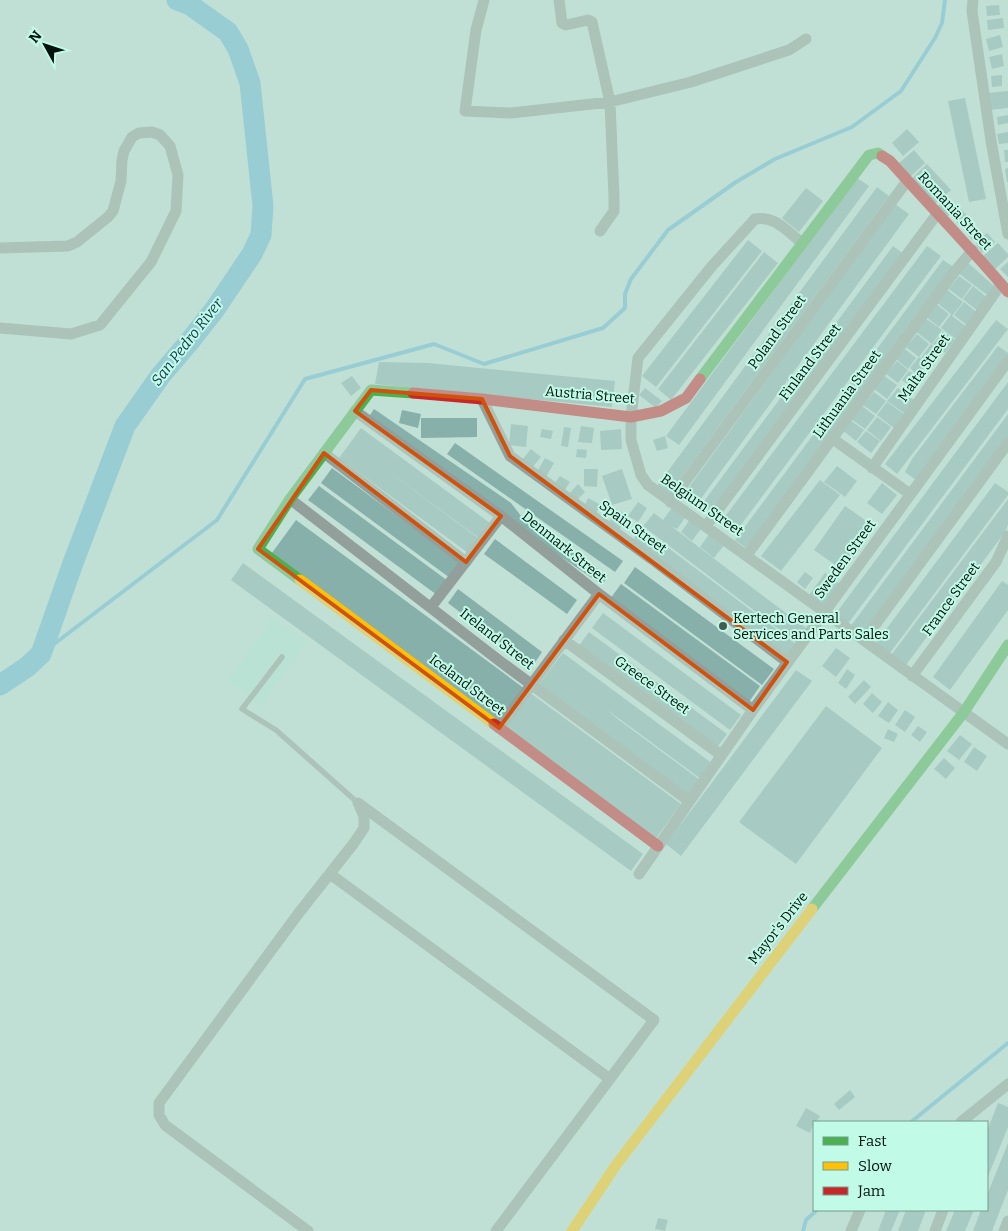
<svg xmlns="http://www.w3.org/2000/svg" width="1008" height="1231" font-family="Bitter,serif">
<rect width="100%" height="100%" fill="#c1e0d6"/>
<path fill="#b2e4d3" d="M273 617 307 642 261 706 227 681Z"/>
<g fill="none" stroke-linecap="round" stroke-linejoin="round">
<path stroke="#68b6d3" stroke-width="4" d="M41 654 217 520 305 379 434 344 484 364 603 328 625 308V294L631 279 668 230 736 182 775 159 852 127 901 91 935 38 942 23 945 0
M911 1122 1008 1043
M803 1231 806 1220 817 1210"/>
<path stroke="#68b6d3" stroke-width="21" d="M0 685 27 667 41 654 73 563 125 426 161 375 190 341 215 309 252 254 261 235 263 206 250 83 238 49 228 32 190 5 177 0"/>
</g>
<path fill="#87b0ab" d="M999 5 1000 15 987 16 986 6Z
M1003 18 1004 28 988 30 987 20Z
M1000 35 1003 47 989 51 986 39Z
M1002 54 1004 66 992 69 989 57Z
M1002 75V86L992 87 991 76Z
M1008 91V108L990 110 988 93Z
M965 98 986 199 969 202 948 101Z
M1008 115V123L998 125 997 117Z
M907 129 919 142 903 156 892 143Z
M1008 132V143L999 144 997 134Z
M914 150 925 163 910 177 898 164Z
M1004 150H1008V162H1005Z
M927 164 951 190 935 204 912 178Z
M1008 168V182H1007L1005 169Z
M857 178 869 186 679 445 666 436Z
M877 187 889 196 669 494 657 486Z
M806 188 823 201 799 232 782 218Z
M944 201 953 212 947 217 938 206Z
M895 204 909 214 697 504 684 494Z
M961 209 971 220 962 228 952 217Z
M972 223 981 234 973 241 964 230Z
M987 233 995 242 982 253 976 243Z
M748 240 762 251 656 387 642 376Z
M998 243 1008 254V257L994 270 982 257Z
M893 246 904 254 713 512 702 504Z
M927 246 941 256 738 529 724 518Z
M764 252 778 263 671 400 658 389Z
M943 260 955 268 746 548 735 540Z
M967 262 993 285V291L990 297 958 273Z
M1008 262V277L1000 269Z
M959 276 972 285 962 299 949 289Z
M973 286 989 299 979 312 963 299Z
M946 289 963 302 952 316 967 327 957 340 941 328 951 314 936 302Z
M964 302 978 313 968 326 954 315Z
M936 304 949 314 939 327 926 317Z
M925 318 942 330 932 344 915 331Z
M996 320 1008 329 897 474 885 464Z
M943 331 955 340 945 353 933 344Z
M917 334 929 344 919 357 906 347Z
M931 344 942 352 932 366 921 358Z
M998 346 1008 353V358L917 481 905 472 912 459Z
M905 349 916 358 908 369 896 359Z
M919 357 927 364 917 375 910 368Z
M897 361 908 370 898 383 886 374Z
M379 362 428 363 615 381 612 407 375 384Z
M909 371 918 377 911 387 902 380Z
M883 375 897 385 887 399 873 388Z
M352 376 361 388 351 396 341 383Z
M1008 382V409L847 625 834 616Z
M645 388 662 401 656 408 639 395Z
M898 388 914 400 904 413 887 401Z
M874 392 886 401 876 414 863 405Z
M887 402 904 414 894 428 877 415Z
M861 405 875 416 865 429 851 419Z
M374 409 511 503 521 516 608 576 602 585 515 525 368 418Z
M402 410 421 414 418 428 399 423Z
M1008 414V442L863 637 850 627Z
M877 417 891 427 881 441 867 430Z
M421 418H477V437L421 438Z
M850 420 864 430 856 441 842 430Z
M511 424 528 426 526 447 509 445Z
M581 426 594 428 592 443 578 442Z
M564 427 571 428 568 447 561 446Z
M361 428 490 523 479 538 374 461 478 538 468 553 339 458Z
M542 429 553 431 551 439 540 437Z
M621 429 622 449 601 450 600 431Z
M866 431 880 441 871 453 857 442Z
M665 436 668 448 657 451 653 440Z
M455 443 623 561 615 572 447 454Z
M531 449 541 457 531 469 521 461Z
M577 449 587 450 586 458 576 457Z
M545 458 554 463 546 477 537 472Z
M837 466 857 481 845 497 824 482Z
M332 468 461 563 450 578 321 483Z
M584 469H598L597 487 584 486Z
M622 469 632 499 612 505 602 476Z
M560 476 570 482 564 491 554 484Z
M820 480 840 495 781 571 761 556Z
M882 483 897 495 882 514 867 503Z
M995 483 1008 492V495L884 661 870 651Z
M578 484 585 492 577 500 570 493Z
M319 486 448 581 437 595 308 500Z
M588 498 601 505 596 513 584 507Z
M1008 499V525L1005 532 900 673 886 662Z
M638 502 647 508 638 522 628 516Z
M674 505 687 515 677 529 671 526 807 629 797 643 643 526 654 513 663 520Z
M845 506 875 527 844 571 814 550Z
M616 509 627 515 618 532 607 526Z
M691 518 703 526 692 541 681 532Z
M296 520 681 804 654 841 269 557Z
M642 528 796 644 786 657 632 541Z
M710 533 725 544 714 558 700 547Z
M495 539 577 600 567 614 484 554Z
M243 563 643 854 631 871 231 580Z
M635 567 774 669 762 685 624 583Z
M805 572 813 578 805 589 797 582Z
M825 573 840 584 824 606 809 595Z
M1002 581 1008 585V610L950 690 933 677Z
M621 584 760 686 749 702 610 599Z
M458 589 542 652 532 667 448 603Z
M603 613 741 715 730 730 592 628Z
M589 632 727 734 716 749 578 647Z
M836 648 850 658 836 677 822 666Z
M563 653 713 764 701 779 606 709 619 720 700 780 689 796 539 684Z
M847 669 855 675 846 689 838 683Z
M796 670 812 681 681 856 666 844Z
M864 680 871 687 855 704 848 697Z
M872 693 882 702 873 713 863 704Z
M888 702 898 710 889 723 878 716Z
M826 706 882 748 796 864 739 822Z
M905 710 915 717 905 732 895 725Z
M918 726 927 732 920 742 911 735Z
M888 729 898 734 894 742 884 738Z
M960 735 972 744 959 760 947 751Z
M974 747 987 756 977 771 964 762Z
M944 758 955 768 946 779 934 769Z
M850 1090 855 1097 839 1110 834 1104Z
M998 1103 1008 1107V1127L987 1179V1131Z
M806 1108 820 1116 816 1122H814L810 1133 796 1126Z
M1008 1143V1190L992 1231H973L981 1210H987V1195Z
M886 1210H900L891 1231H878Z
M906 1210H926L918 1231H898Z
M955 1210H974L965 1231H946Z
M658 1218 668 1220 665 1231 655 1229Z"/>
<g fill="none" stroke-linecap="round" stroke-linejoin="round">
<path stroke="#929f9a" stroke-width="5.5" d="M282 657 242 709 276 730 358 803"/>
<path stroke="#929f9a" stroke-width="11" d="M484 0 476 30 465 111 511 113 610 102 691 82 789 50 806 39
M559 0 562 23 566 25 588 20 592 22 610 102 614 197V211L600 231
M973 0 972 11 991 141 1008 234
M802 243C787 231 774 215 755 219L712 266 638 358 631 417V440L641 475 648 485 1008 744
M0 248 68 246 77 242 108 217 113 211 121 181 122 160 124 151 132 137 139 133 152 132 160 135 170 146 178 175 176 211 151 262 100 325 71 334 0 328
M482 399 510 456 652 559 787 662
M355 411 501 516 599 594 753 710
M833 439 910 494
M324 453 466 562
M872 468 1001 284
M290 499 501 662 689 801
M670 502 907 181
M706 526 937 214
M747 555 955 271 973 250
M431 607 501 516
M564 640 721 755
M864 640 1008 443
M912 676 996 562 1008 536
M499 728 599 594
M358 803 654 1020 496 1231
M330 874 610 1079
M639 874 753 710 1008 361
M961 1122 1008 1084
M308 1231 165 1125 159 1115V1103L298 914 354 843 364 828V816L359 805
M851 1231 860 1210
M935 1231 943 1210
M1004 1231 1008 1221"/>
<path stroke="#4caf50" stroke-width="11" d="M700 379 869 155 878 153 882 156
M300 580 258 549 290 499 371 390 413 393
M812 909 964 712 1008 645"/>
<path stroke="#ffc107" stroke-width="11" d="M300 580 494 724
M572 1231 616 1165 812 909"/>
<path stroke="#c62828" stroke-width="11" d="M882 156 890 161C929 205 970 247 1008 292
M413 393 482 399 631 417 661 411 686 398 700 379
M494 724 658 846"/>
</g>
<path d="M0 0H1008V1231H0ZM371 390 482 399 510 456 787 662 753 710 599 594 499 728 258 549 324 453 466 562 501 516 355 411Z" fill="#c1e0d6" fill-opacity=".55" fill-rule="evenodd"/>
<path fill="none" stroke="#d1520c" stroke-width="4" stroke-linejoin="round" d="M371 390 482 399 510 456 787 662 753 710 599 594 499 728 258 549 324 453 466 562 501 516 355 411Z"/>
<circle fill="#445a53" stroke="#c1fae7" stroke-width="2" cx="723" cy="626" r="5"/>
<g text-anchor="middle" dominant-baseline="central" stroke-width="4" stroke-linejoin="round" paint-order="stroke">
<g font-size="14" fill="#00120c" stroke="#c1fae7">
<text transform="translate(955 211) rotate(47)">Romania Street</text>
<text transform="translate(777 332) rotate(-54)">Poland Street</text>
<text transform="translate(810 362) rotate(-53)">Finland Street</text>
<text transform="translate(924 368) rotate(-55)">Malta Street</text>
<text transform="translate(847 394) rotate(-54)">Lithuania Street</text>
<text transform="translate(590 395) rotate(5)">Austria Street</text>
<text transform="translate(702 505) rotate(35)">Belgium Street</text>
<text transform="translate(633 527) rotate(36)">Spain Street</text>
<text transform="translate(564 547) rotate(39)">Denmark Street</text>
<text transform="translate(845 559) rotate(-54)">Sweden Street</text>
<text transform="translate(951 599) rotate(-54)">France Street</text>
<text transform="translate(497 639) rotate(38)">Ireland Street</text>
<text transform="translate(467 685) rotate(37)">Iceland Street</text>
<text transform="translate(652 685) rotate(36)">Greece Street</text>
<text transform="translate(778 928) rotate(-52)">Mayor's Drive</text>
</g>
<g font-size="14" fill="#00120c" stroke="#c1fae7" text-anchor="start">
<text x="733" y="618">Kertech General<tspan x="733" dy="16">Services and Parts Sales</tspan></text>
</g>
<g font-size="15" font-style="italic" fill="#113c4f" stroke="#c1fae7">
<text transform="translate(187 342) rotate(-52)">San Pedro River</text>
</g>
</g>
<rect x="813" y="1121" width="175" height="90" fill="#c1fae7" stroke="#749d8f"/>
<rect x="823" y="1137" width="25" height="8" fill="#4caf50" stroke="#749d8f"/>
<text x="858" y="1146" font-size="15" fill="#00120c">Fast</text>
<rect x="823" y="1162" width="25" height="8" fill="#ffc107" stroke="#749d8f"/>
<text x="858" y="1171" font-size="15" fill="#00120c">Slow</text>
<rect x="823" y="1187" width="25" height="8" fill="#c62828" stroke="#749d8f"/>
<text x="858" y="1196" font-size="15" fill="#00120c">Jam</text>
<g transform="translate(45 45) rotate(310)" stroke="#c1fae7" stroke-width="4" paint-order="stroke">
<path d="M0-4L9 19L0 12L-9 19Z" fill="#00120c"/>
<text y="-8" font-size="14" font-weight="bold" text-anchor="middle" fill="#00120c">N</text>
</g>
</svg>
